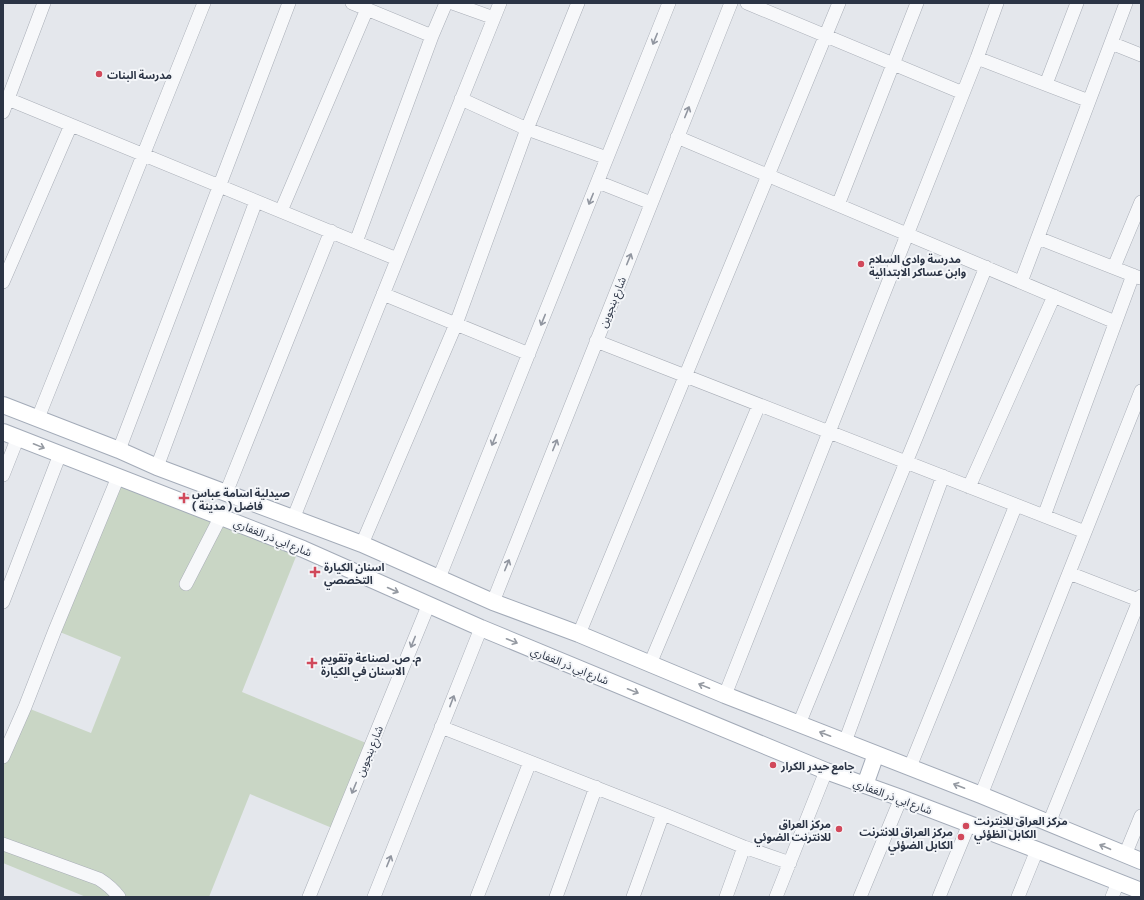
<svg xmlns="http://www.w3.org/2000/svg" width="1144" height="900" font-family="Commissioner,'Noto Sans Arabic',sans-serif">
<rect width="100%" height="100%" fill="#e4e7ec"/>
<path fill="#c9d6c5" d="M115 480 297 554 242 692 371 745 337 830 250 794 209 897H86L3 863V762L25 707 91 733 121 657 55 630Z"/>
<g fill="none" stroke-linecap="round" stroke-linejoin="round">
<defs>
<path id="minor" d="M352 3 432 36
M452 3 494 18
M747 3 963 93
M1111 43 1141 55
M977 58 1089 101
M1046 84 1077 3
M3 97 397 259
M461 99 527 129 607 158
M3 112 44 3
M677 137 1115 322
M598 182 651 203
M838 205 917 3
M281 211 367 9
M1038 238 1140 278
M356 242 432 36 446 3
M1114 267 1141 202
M3 282 71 125
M1021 282 1126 3
M383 294 529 354
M596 341 1085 532
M38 418 204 3
M119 450 289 3
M157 467 256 201
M3 475 18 437
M969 487 1054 296
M226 493 331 231
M1044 516 1133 275
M293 519 500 3
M362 544 456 324 527 129 578 3
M1069 573 1141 601
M439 578 669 3
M186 584 221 516
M3 602 60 454
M493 602 731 3
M579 634 839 3
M650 664 759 405
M725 695 977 58 997 3
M799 724 986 267
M441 727 663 814 744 847 790 863
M845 742 943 476
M3 757 25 707 55 630 118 477
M910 767 1016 505
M981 795 1141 391
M1049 823 1141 596
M3 844 99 879C107 884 113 889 119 897
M1125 855 1141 816
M309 897 428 606
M374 897 481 628
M477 897 530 762
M556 897 596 787
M633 897 663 814
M726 897 744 847
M776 897 826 771
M860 897 901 798
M939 897 969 824
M1018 897 1037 850
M1112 897 1118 882"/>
<path id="major" d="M3 405 119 450 157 467 362 544 493 602 579 634 725 695 981 795 1141 861
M3 432 303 549 481 628 826 771 901 798 1037 850 1141 891
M865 785 876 754"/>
</defs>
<use href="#minor" stroke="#a9aeb7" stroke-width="14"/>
<use href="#major" stroke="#a3abb8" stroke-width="18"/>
<use href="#minor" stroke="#f7f8fa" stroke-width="13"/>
<use href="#major" stroke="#fff" stroke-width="16"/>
</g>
<defs><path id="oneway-shaft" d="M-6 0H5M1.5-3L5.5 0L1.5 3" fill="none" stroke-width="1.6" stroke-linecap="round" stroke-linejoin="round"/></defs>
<g stroke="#9196a0">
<use href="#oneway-shaft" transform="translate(655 39) rotate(112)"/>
<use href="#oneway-shaft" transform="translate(687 112) rotate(-68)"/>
<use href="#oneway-shaft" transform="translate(591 199) rotate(112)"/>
<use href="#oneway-shaft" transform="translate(629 259) rotate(-68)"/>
<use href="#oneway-shaft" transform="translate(543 320) rotate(112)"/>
<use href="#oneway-shaft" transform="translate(494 440) rotate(112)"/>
<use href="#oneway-shaft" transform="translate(555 445) rotate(-68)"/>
<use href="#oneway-shaft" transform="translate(507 565) rotate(-68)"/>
<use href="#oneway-shaft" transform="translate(413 642) rotate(112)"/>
<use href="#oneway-shaft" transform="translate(452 701) rotate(-69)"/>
<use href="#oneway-shaft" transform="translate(354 788) rotate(112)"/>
<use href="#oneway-shaft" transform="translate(389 861) rotate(-68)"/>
</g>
<g stroke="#959aa2">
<use href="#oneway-shaft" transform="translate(39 446) rotate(22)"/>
<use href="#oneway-shaft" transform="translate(393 590) rotate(24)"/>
<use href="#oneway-shaft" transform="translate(512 641) rotate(22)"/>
<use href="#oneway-shaft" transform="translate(704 686) rotate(-158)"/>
<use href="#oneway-shaft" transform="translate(633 691) rotate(22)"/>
<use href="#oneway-shaft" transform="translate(825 734) rotate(-159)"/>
<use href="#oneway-shaft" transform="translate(959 786) rotate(-159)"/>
<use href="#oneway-shaft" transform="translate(1105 847) rotate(-157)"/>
</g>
<g fill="#d1495b" stroke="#f4f6f9" stroke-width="1.5">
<circle cx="99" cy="74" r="4"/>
<circle cx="861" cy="264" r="4"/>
<path d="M182 492h4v4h4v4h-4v4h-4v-4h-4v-4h4z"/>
<path d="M313 566h4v4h4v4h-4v4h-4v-4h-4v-4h4z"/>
<path d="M310 657h4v4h4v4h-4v4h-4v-4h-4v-4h4z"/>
<circle cx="773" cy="765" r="4"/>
<circle cx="966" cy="826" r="4"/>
<circle cx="839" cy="829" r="4"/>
<circle cx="961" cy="837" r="4"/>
</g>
<g text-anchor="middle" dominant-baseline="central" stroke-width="4" stroke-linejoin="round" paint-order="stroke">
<g font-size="11" font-weight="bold" fill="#2b3445" stroke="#f4f6f9" text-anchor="start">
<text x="107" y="74">مدرسة البنات</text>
<text x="869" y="258">مدرسة وادي السلام<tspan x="869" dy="13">وابن عساكر الابتدائية</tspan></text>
<text x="192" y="492">صيدلية اسامة عباس<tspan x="192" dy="13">فاضل ( مدينة )</tspan></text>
<text x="324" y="566">اسنان الكيارة<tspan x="324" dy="13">التخصصي</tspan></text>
<text x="321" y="657">م. ص. لصناعة وتقويم<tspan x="321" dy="13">الاسنان في الكيارة</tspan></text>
<text x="781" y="765">جامع حيدر الكرار</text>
<text x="974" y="820">مركز العراق للانترنت<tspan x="974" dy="13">الكابل الظؤئي</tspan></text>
<text x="831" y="823" text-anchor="end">مركز العراق<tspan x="831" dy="13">للانترنت الضوئي</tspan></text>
<text x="953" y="831" text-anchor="end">مركز العراق للانترنت<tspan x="953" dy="13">الكابل الضؤئي</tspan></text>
</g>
<g font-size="11" fill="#2b3445" stroke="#f4f6f9">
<text transform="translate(612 302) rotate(-68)">شارع بنجوين</text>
<text transform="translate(273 537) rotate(22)">شارع ابي ذر الغفاري</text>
<text transform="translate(570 665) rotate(22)">شارع ابي ذر الغفاري</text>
<text transform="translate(369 751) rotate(-68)">شارع بنجوين</text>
<text transform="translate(893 796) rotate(20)">شارع ابي ذر الغفاري</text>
</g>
</g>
<rect width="1144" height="900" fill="none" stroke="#2b3445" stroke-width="8"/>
</svg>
